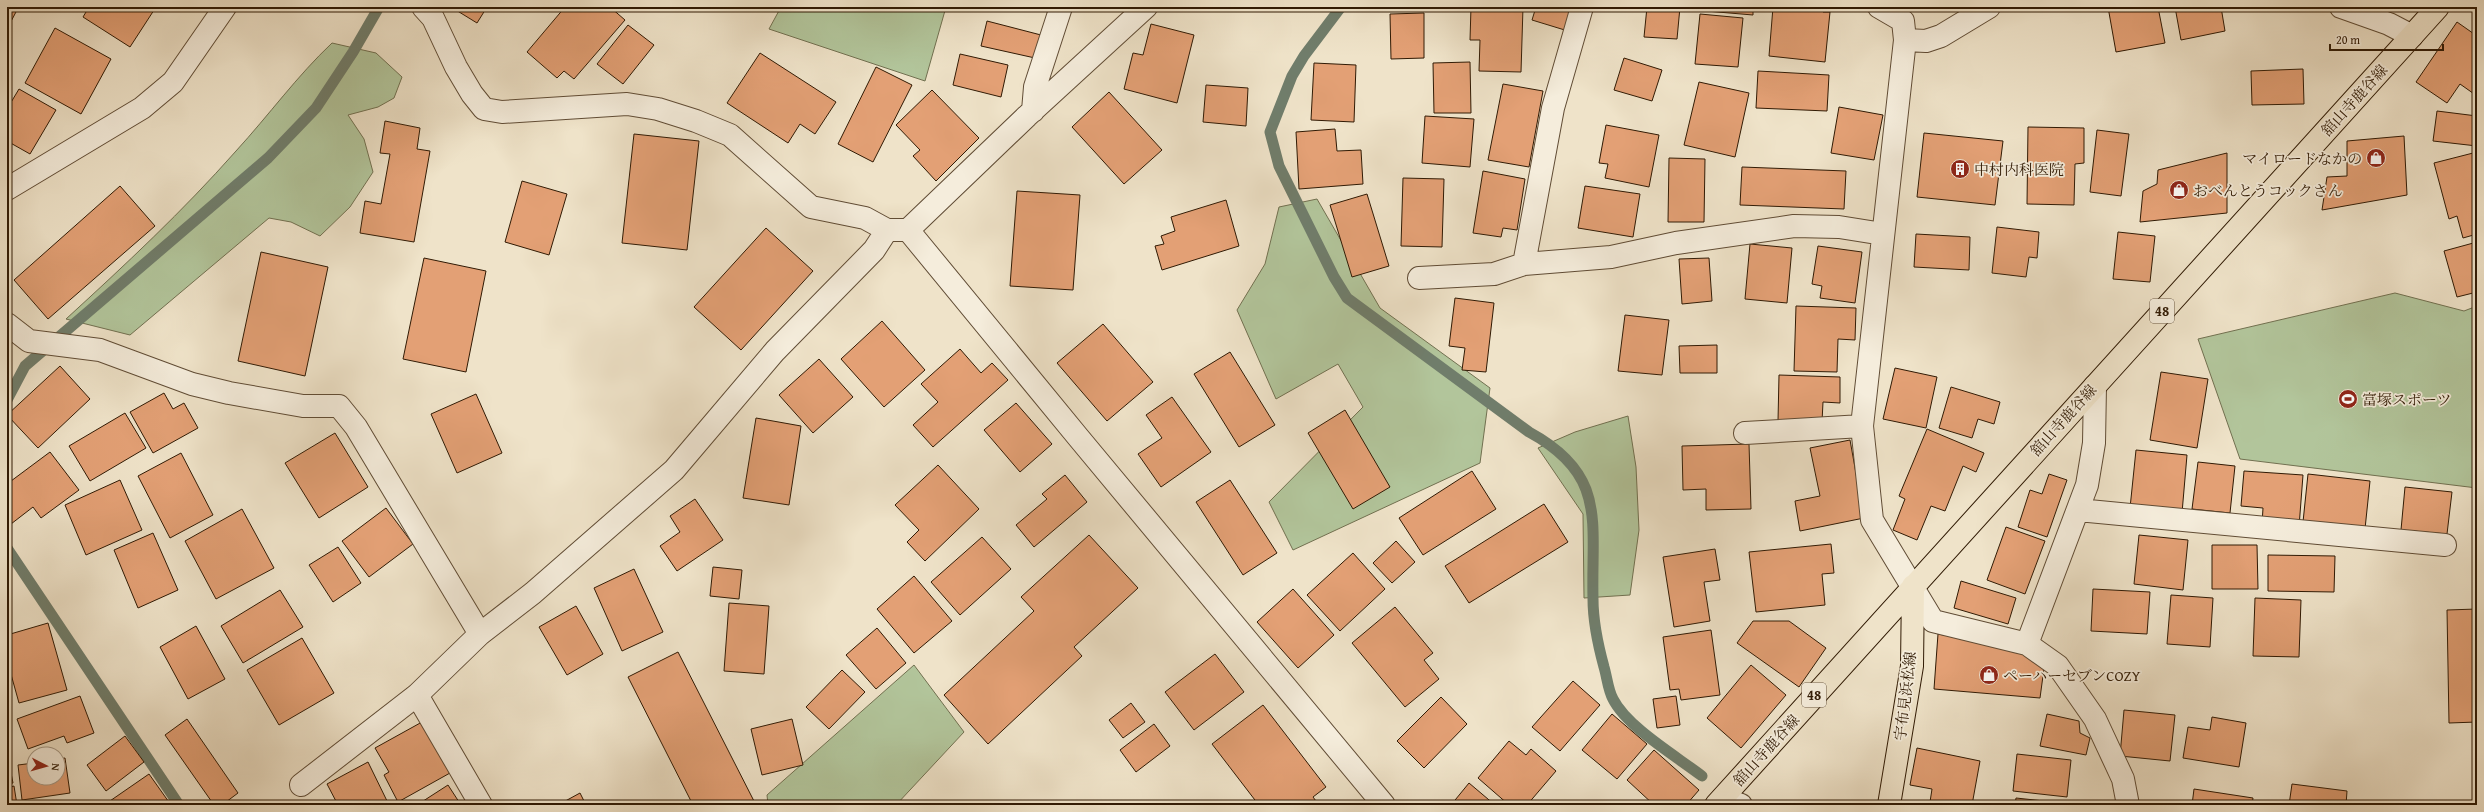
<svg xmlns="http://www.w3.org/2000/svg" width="2484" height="812" font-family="'Gentium Book Plus','Noto Serif JP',serif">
<rect width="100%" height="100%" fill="#efe3c9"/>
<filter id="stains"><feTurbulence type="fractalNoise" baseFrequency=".005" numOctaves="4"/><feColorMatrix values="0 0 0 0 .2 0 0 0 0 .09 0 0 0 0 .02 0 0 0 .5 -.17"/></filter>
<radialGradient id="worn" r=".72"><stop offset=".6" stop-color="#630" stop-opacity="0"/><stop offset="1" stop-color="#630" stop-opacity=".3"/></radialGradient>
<path fill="#b2c59b" stroke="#717050" d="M781 7H946L925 81 769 29Z
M332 43 376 53 402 77 394 98 378 107 348 115 364 139 373 172 350 207 320 236 291 222 269 218 130 335 66 319C125 265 183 211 236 151 269 115 297 76 332 43Z
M1317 199 1380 308 1490 388 1480 463 1293 550 1269 502 1363 407 1338 364 1276 399 1237 310 1265 264 1279 207Z
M2395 293 2464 311 2477 306V488L2240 459 2198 339Z
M1628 416 1636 467 1639 530 1630 595 1584 598 1583 514 1538 448 1575 432Z
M914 665 964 732 896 805H768L767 795Z"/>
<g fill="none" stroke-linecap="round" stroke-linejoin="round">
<path stroke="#707d6b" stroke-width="11" d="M1341 7 1304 56 1292 76 1270 132 1279 166 1334 277 1347 298 1529 432C1608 475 1591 522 1593 599 1593 622 1598 645 1604 667 1607 677 1608 690 1613 699 1627 727 1676 756 1702 776
M7 400 25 366 268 158 316 108 353 52 379 7
M7 548 179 805"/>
</g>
<path fill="#e3a075" stroke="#301a04" d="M7 7 17 10 7 29Z
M89 7H156L130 47 83 17Z
M451 7H487L477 23Z
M565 7H610L625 20 574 79 564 71 557 78 527 52Z
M1471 7H1523L1521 72 1479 71 1480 40H1470Z
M1536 7H1574L1568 31 1532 20Z
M1647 7H1680L1677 39 1644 37Z
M1707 7H1753V15L1706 11Z
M1773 7H1824L1823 12H1830L1825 62 1769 56Z
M2108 7H2158L2165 43 2116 52Z
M2175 7H2221L2225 31 2181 40Z
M1424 13V58L1391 59 1390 14Z
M1700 14 1743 18 1738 67 1695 64Z
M987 21 1041 35 1035 58 981 46Z
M2457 22 2477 36V96L2460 84 2447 103 2416 82Z
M1151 24 1194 35 1177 103 1124 89 1133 53 1143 55Z
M628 25 654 45 623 84 597 64Z
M55 28 111 59 81 114 25 83Z
M760 53 836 102 815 134 800 124 788 143 727 103Z
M960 54 1008 65 1001 97 953 85Z
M1624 58 1662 70 1652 101 1614 90Z
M1470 62 1471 113H1434L1433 63Z
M1314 63 1356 65 1354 122 1311 120Z
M876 67 912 85 873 162 838 144Z
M2303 69 2304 104 2252 105 2251 71Z
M1758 71 1829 75 1827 111 1756 108Z
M1699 82 1749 93 1735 157 1684 145Z
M1503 84 1543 91 1529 167 1488 160Z
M1206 85 1248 88 1246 126 1203 122Z
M19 89 56 110 30 154 7 141V109Z
M932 90 979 138 936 181 913 156 920 150 896 125Z
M1109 92 1162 150 1124 184 1072 127Z
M1839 107 1883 115 1874 160 1831 153Z
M2437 111 2477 116V146L2433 141Z
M1425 116 1474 119 1470 167 1422 163Z
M385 121 420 128 417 149 430 151 414 242 360 233 365 201 381 204 390 154 380 153Z
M1606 125 1659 135 1649 187 1605 178 1608 164 1599 163Z
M2028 127 2084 128V163L2075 164 2074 205 2027 204Z
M1335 129 1337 151 1361 150 1363 184 1299 189 1296 132Z
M2097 130 2129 134 2121 196 2090 192Z
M1924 133 2003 141 1995 205 1917 197Z
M634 134 699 141 687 250 622 243Z
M2404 136 2407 195 2322 210 2327 177 2347 176V141Z
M2477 152V234L2463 238 2457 216 2449 219 2434 163Z
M2227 153V213L2140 222 2143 191 2157 184 2158 170Z
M1669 158 1705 159 1704 222H1668Z
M1742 167 1846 171 1844 209 1740 205Z
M1483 171 1525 179 1517 230 1503 228 1501 237 1473 233Z
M1403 178 1444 179 1442 247 1401 246Z
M522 181 567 194 549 255 505 242Z
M120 186 155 226 48 319 14 280Z
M1585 186 1640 194 1633 237 1578 228Z
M1017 191 1080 195 1073 290 1010 286Z
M1367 194 1389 266 1352 277 1330 205Z
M1226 200 1239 246 1162 270 1155 246 1164 244 1161 236 1175 231 1171 217Z
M1997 227 2039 232 2037 258 2029 257 2026 277 1992 273Z
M766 228 813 271 741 350 694 307Z
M2118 232 2155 236 2150 282 2113 279Z
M1916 234 1970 237 1969 270 1914 267Z
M2477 242V292L2457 297 2444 251Z
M1750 244 1792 248 1787 303 1745 299Z
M1818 246 1862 252 1855 303 1820 298 1822 286 1812 284Z
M261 252 328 267 305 376 238 361Z
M424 258 486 271 466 372 403 359Z
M1709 258 1712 301 1682 304 1679 259Z
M1455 298 1494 303 1486 372 1462 370 1465 348 1449 346Z
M1796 306 1856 308 1855 340 1838 339 1837 372 1794 371Z
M1625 315 1669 320 1662 375 1618 371Z
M882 321 925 370 884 407 841 359Z
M1103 324 1153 382 1107 421 1057 363Z
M1717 345V373H1680L1679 346Z
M960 349 981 373 992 363 1008 380 933 447 913 425 938 402 921 384Z
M1230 352 1275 425 1239 447 1194 374Z
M819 359 853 397 813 433 779 395Z
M60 366 90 399 38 448 7 415Z
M1895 368 1937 377 1926 428 1883 419Z
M2161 372 2208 379 2197 448 2150 440Z
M1779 375 1840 377V403L1823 402 1822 422 1778 421Z
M1951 387 2000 402 1994 424 1978 419 1972 438 1939 428Z
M164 393 173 409 184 403 198 428 153 453 130 412Z
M476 394 502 453 457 473 431 414Z
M1172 397 1211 452 1161 487 1138 454 1162 438 1146 415Z
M1016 403 1052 444 1020 472 984 430Z
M1345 410 1390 487 1353 509 1308 433Z
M125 413 146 448 90 481 69 446Z
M756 418 801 426 789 505 743 498Z
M1927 429 1984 453 1976 472 1963 466 1945 511 1931 506 1917 540 1893 530 1905 499 1899 496Z
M335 433 368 487 319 518 285 463Z
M1850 440 1864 518 1800 531 1795 501 1820 496 1810 448Z
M1749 444 1751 509 1706 510V489L1683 490 1682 446Z
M2136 450 2187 455 2182 513 2130 508Z
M50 452 79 490 41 518 33 507 11 524 7 519V484Z
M181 453 213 515 170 538 138 476Z
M2198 462 2235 466 2230 513 2192 509Z
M938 465 979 509 925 561 907 542 919 530 895 505Z
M1472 471 1496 509 1423 555 1399 518Z
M2244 471 2303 475 2299 527 2262 524 2263 508 2241 506Z
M2049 474 2067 480 2047 537 2018 527 2030 490 2042 494Z
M2308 474 2370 481 2365 529 2303 522Z
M1065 475 1087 502 1034 547 1016 525 1047 499 1042 494Z
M120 480 142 530 86 555 65 505Z
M1230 480 1277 553 1243 575 1196 502Z
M2405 487 2452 492 2447 534 2401 530Z
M695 499 723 540 677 571 660 546 680 532 670 516Z
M1544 504 1568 542 1469 603 1445 566Z
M386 508 413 544 369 577 342 541Z
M242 509 274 568 216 599 185 541Z
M2006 527 2045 541 2025 594 1987 580Z
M153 533 178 590 138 608 114 550Z
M1089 535 1138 588 1074 647 1082 656 988 744 944 695 1034 611 1021 597Z
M2139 535 2188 540 2183 590 2134 584Z
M982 537 1011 569 960 615 931 582Z
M1396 541 1415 562 1392 583 1373 563Z
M1831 544 1834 573 1822 574 1825 605 1756 612 1749 552Z
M2212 545H2257L2258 589H2212Z
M338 547 361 583 333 602 309 565Z
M1715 549 1720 580 1704 582 1710 621 1674 627 1663 557Z
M1353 553 1385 589 1340 631 1307 595Z
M2268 555 2335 556 2334 592 2268 591Z
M713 567 742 570 739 599 710 596Z
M634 569 663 632 622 651 594 588Z
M914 576 952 621 914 653 877 609Z
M1961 581 2016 598 2008 624 1954 608Z
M1293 589 1334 635 1298 668 1257 622Z
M2093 589 2150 592 2147 634 2091 631Z
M280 590 303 627 243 663 221 626Z
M2171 595 2213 598 2210 647 2167 644Z
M2255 598 2301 600 2299 657 2253 656Z
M729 603 769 606 764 674 724 671Z
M576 606 603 654 567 675 539 627Z
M1395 607 1433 653 1424 660 1439 679 1405 707 1352 643Z
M2477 609V722L2449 723 2447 610Z
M1753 621H1789L1826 648 1799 687 1737 643Z
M48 623 67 690 19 703 7 660V635Z
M196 626 225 679 188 699 160 647Z
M877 628 906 663 876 689 846 655Z
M1711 630 1720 695 1681 700 1679 689 1670 690 1663 637Z
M1938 634 2013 647 2045 661 2040 698 1934 689Z
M302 638 334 693 279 725 247 670Z
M678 652 756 805H693L628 677Z
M1215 654 1244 692 1194 730 1165 692Z
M1751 665 1786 695 1741 748 1707 718Z
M842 670 865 692 829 729 806 707Z
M1573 681 1600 705 1560 751 1532 727Z
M80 696 94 733 67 743 64 736 28 749 17 719Z
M1676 696 1680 725 1657 728 1653 699Z
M1441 697 1467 724 1424 768 1397 741Z
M1131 703 1145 722 1123 738 1109 720Z
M1263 705 1326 787 1313 797 1319 805H1256L1258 804 1212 744Z
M2124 710 2175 715 2170 761 2120 756Z
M1612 714 1647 744 1617 779 1582 750Z
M2047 714 2079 721 2080 733 2090 738 2086 755 2040 746Z
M2212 717 2246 723 2239 767 2183 758 2188 727 2210 730Z
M187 719 238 793 222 805H214L165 735Z
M792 719 803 765 762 775 751 729Z
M422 722 450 773 398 802 384 775 389 772 375 748Z
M1154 724 1170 746 1136 772 1120 750Z
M125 736 144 762 106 791 87 765Z
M1509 741 1526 755 1531 749 1556 771 1527 805H1509L1478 778Z
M1917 748 1980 761 1972 805H1943L1930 802 1932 789 1910 785Z
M1654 750 1699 790 1686 805H1654L1627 780Z
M7 753 13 783 7 784Z
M2017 754 2071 760 2067 797 2013 791Z
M65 758 70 793 22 800 18 765 34 763V778H58V759Z
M368 762 389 805H338L327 784Z
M149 774 171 805H108L107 803Z
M1469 783 1495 805H1451Z
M2292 784 2347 791 2346 805H2289Z
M448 785 461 805H417Z
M14 786 17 805H7V788Z
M2194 789 2253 798 2252 805H2192Z
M580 793 586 805H558Z
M2016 798 2072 804V805H2015Z"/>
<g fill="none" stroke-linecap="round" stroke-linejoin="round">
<defs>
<path id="minor" d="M423 7 433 18 456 67 472 94 484 109 502 112 627 104 658 109 696 121 730 135 811 207 865 218 887 230H908L1027 116 1146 7
M1879 7 1903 21 1905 40 1862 426 1872 520 1933 621 2027 644 2058 666 2095 719 2123 779 2128 805
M2341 7 2389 24 2412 36
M1905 40 1926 41 1941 36 1989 7
M1033 111 1035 87 1061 7
M7 189 142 108 173 82 225 7
M908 230 1078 437 1384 805
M1524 264 1553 108 1582 7
M1419 278 1494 274 1524 264 1611 257 1676 243 1794 226 1839 227 1883 234
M7 324 29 341 100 350 192 384 229 393 303 406H339L356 427 480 634
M1745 433 1862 426
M2078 510 2445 545
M2027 644 2087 485 2094 443 2095 386
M417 695 481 805
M301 785 417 695 480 634 533 593 674 470 775 351 874 250 887 230
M1723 798 1741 805"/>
<path id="major" d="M1716 805 2438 7
M1889 805 1912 666 1913 586"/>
</defs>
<use href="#minor" stroke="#604c35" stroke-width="24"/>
<use href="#major" stroke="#301a04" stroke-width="24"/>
<use href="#minor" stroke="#f5eddc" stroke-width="22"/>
<use href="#major" stroke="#efe3c9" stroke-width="22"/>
</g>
<defs>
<symbol id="shop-disc" viewBox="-11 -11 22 22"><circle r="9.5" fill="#8f2418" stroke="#f5eddc"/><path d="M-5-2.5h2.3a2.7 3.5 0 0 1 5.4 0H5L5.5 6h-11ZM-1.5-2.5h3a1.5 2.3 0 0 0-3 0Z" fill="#fff"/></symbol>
<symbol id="building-disc" viewBox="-11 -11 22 22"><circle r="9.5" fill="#8f2418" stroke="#f5eddc"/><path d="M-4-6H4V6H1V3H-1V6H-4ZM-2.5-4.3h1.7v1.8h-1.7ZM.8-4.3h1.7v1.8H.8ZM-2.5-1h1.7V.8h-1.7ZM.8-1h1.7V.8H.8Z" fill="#fff"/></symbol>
<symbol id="stadium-disc" viewBox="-11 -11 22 22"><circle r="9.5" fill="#8f2418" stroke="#f5eddc"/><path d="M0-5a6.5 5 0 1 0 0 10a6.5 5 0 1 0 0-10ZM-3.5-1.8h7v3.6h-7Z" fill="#fff"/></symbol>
</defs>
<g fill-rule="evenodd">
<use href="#shop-disc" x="2365" y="147" width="22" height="22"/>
<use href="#building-disc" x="1949" y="158" width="22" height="22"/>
<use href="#shop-disc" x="2168" y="179" width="22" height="22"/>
<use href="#stadium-disc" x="2337" y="388" width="22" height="22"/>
<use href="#shop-disc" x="1978" y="664" width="22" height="22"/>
</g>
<g text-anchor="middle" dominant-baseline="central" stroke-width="3.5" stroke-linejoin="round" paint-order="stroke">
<g fill="#f5eddc" stroke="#6b5945" stroke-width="1">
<rect x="2150" y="299" width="24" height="24" rx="3"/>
<rect x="1802" y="683" width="24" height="24" rx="3"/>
</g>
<g font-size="14" font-weight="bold" fill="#301a04">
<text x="2162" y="311">48</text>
<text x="1814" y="695">48</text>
</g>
<g font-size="15" fill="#301a04" stroke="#f5eddc">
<text transform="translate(2354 100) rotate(-48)">舘山寺鹿谷線</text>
<text transform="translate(2063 420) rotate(-48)">舘山寺鹿谷線</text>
<text transform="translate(1905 696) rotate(-83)">宇布見浜松線</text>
<text transform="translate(1766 750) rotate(-48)">舘山寺鹿谷線</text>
</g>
<g font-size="15" fill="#301a04" stroke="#f5eddc" text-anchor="start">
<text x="2362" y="158" text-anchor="end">マイロードなかの</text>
<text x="1974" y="169">中村内科医院</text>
<text x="2193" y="190">おべんとうコックさん</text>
<text x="2362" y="399">富塚スポーツ</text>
<text x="2003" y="675">ペーハーセブンCOZY</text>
</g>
</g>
<rect width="2484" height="812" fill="none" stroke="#efe3c9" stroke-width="24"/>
<rect x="8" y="8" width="2468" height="796" fill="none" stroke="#301a04" stroke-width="2"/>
<rect x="12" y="12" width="2460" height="788" fill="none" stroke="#301a04"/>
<g transform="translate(46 766) rotate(96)"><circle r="19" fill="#f5eddc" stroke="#a69986"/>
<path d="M0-3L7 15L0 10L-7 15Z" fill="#8f2418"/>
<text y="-6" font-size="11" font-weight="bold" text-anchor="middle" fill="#301a04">N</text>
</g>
<path d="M2330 44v6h113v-6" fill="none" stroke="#301a04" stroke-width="2"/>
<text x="2336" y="44" font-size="12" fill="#301a04" stroke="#f5eddc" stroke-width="3" paint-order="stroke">20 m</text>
<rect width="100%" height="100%" filter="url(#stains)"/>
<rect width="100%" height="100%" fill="url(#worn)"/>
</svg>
